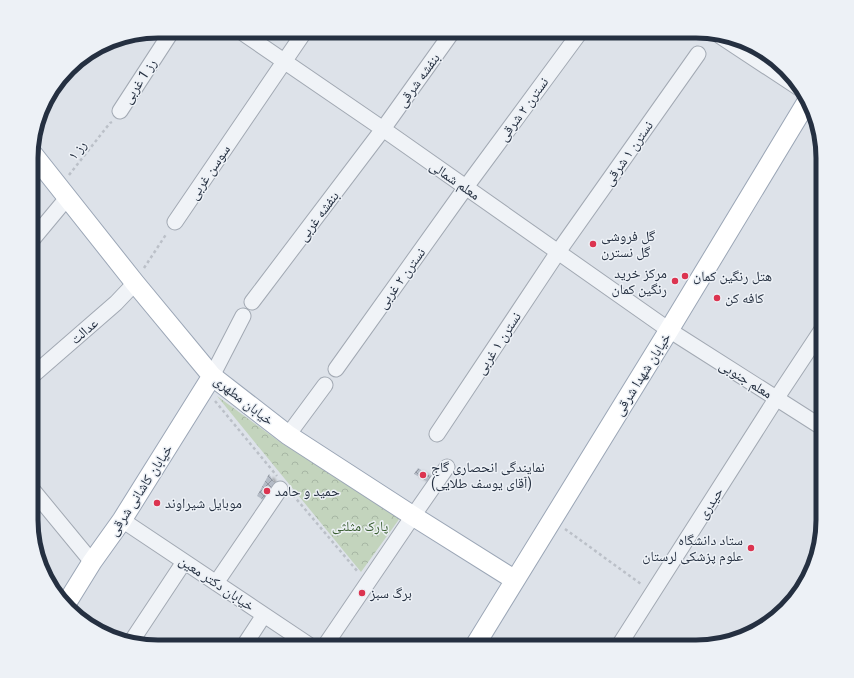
<svg xmlns="http://www.w3.org/2000/svg" width="854" height="678" font-family="'Roboto Condensed','Noto Naskh Arabic',sans-serif">
<defs>
<pattern id="park-crowns" width="20" height="18" patternUnits="userSpaceOnUse"><rect width="20" height="18" fill="#c3d4bd"/><path d="M2 6a3 3 0 1 1 6 0M12 15a3 3 0 1 1 6 0" fill="none" stroke="#a7b6a4"/></pattern>
<pattern id="building-cross-hatch" width="8" height="8" patternUnits="userSpaceOnUse"><rect width="8" height="8" fill="#b4bbc6"/><path d="M0 0l8 8M0 8l8-8" fill="none" stroke="#9298a2"/></pattern>
<filter id="shadow"><feDropShadow dx="4.5" dy="2.5" stdDeviation="1" flood-color="#0004"/></filter>
</defs>
<rect width="100%" height="100%" fill="#dde2e9"/>
<path fill="url(#park-crowns)" d="M217 396 280 442 400 518 361 572Z"/>
<path fill="url(#building-cross-hatch)" filter="url(#shadow)" d="M418 468 431 476 428 482 414 474Z
M269 474 277 487 267 502 257 496Z"/>
<g fill="none" stroke-linecap="round" stroke-linejoin="round">
<defs>
<path id="minor" d="M240 31 383 129 669 330 823 428
M717 34 799 88
M120 111 172 31
M175 222 305 31
M32 240 67 198
M252 302 383 129 453 31
M336 369 466 187 581 31
M32 376 116 303 135 283
M212 376 243 316
M437 434 558 252 698 54
M288 435 325 385
M31 488 92 562
M122 520 312 647
M216 583 280 489
M131 642 184 562
M243 647 264 615
M324 647 413 516 447 467
M618 647 776 399 823 328"/>
<path id="major" d="M32 153 135 283 212 376 288 435 413 516 515 580
M66 604 92 562 122 520 212 376
M474 647 669 330 808 100"/>
</defs>
<use href="#minor" stroke="#a2a9b3" stroke-width="17"/>
<use href="#major" stroke="#9ba6b6" stroke-width="21"/>
<path stroke="#bbc0c8" stroke-width="2.5" stroke-dasharray="3 3" stroke-linecap="butt" d="M69 175 110 123 112 122
M144 268 167 233
M215 401 277 476
M293 495 358 572
M565 529 641 584"/>
<use href="#minor" stroke="#f0f3f7" stroke-width="15"/>
<use href="#major" stroke="#fff" stroke-width="19"/>
</g>
<g fill="#dc3450" stroke="#edf1f6" stroke-width="1.5">
<circle cx="593" cy="244" r="4"/>
<circle cx="685" cy="276" r="4"/>
<circle cx="675" cy="281" r="4"/>
<circle cx="717" cy="298" r="4"/>
<circle cx="423" cy="475" r="4"/>
<circle cx="267" cy="491" r="4"/>
<circle cx="157" cy="503" r="4"/>
<circle cx="751" cy="548" r="4"/>
<circle cx="362" cy="593" r="4"/>
</g>
<g text-anchor="middle" dominant-baseline="central" stroke-width="3" stroke-linejoin="round" paint-order="stroke">
<g font-size="14" fill="#253041" stroke="#edf1f6">
<text transform="translate(418 80) rotate(-54)">بنفشه شرقی</text>
<text transform="translate(139 81) rotate(-57)">رز 1 غربی</text>
<text transform="translate(523 109) rotate(-54)">نسترن ۲ شرقی</text>
<text transform="translate(77 150) rotate(-52)">رز ۱</text>
<text transform="translate(628 153) rotate(-55)">نسترن ۱ شرقی</text>
<text transform="translate(209 172) rotate(-56)">سوسن غربی</text>
<text transform="translate(455 180) rotate(35)">معلم شمالی</text>
<text transform="translate(318 216) rotate(-53)">بنفشه غربی</text>
<text transform="translate(401 278) rotate(-54)">نسترن ۲ غربی</text>
<text transform="translate(84 331) rotate(-41)">عدالت</text>
<text transform="translate(498 343) rotate(-57)">نسترن ۱ غربی</text>
<text transform="translate(642 374) rotate(-58)">خیابان شهدا شرقی</text>
<text transform="translate(746 379) rotate(32)">معلم جنوبی</text>
<text transform="translate(244 400) rotate(38)">خیابان مطهری</text>
<text transform="translate(140 490) rotate(-57)">خیابان کاشانی شرقی</text>
<text transform="translate(710 503) rotate(-57)">حیدری</text>
<text transform="translate(217 583) rotate(34)">خیابان دکتر معین</text>
</g>
<g font-size="14" fill="#253041" stroke="#edf1f6" text-anchor="start">
<text x="601" y="236">گل فروشی<tspan x="601" dy="16">گل نسترن</tspan></text>
<text x="667" y="273" text-anchor="end">مرکز خرید<tspan x="667" dy="16">رنگین کمان</tspan></text>
<text x="693" y="276">هتل رنگین کمان</text>
<text x="725" y="298">کافه کن</text>
<text x="431" y="467">نمایندگی انحصاری گاج<tspan x="431" dy="16">(آقای یوسف طلایی)</tspan></text>
<text x="275" y="491">حمید و حامد</text>
<text x="165" y="503">موبایل شیراوند</text>
<text x="743" y="540" text-anchor="end">ستاد دانشگاه<tspan x="743" dy="16">علوم پزشکی لرستان</tspan></text>
<text x="370" y="593">برگ سبز</text>
</g>
<g font-size="14" fill="#3a5e31" stroke="#edf1f6">
<text x="360" y="526">پارک مثلثی</text>
</g>
</g>
<path d="M0 0H854V678H0ZM158 38H696A120 120 0 0 1 816 158V520A120 120 0 0 1 696 640H158A120 120 0 0 1 38 520V158A120 120 0 0 1 158 38Z" fill="#edf1f6" fill-rule="evenodd"/>
<path fill="none" stroke="#253041" stroke-width="5" d="M158 38H696A120 120 0 0 1 816 158V520A120 120 0 0 1 696 640H158A120 120 0 0 1 38 520V158A120 120 0 0 1 158 38Z"/>
</svg>
